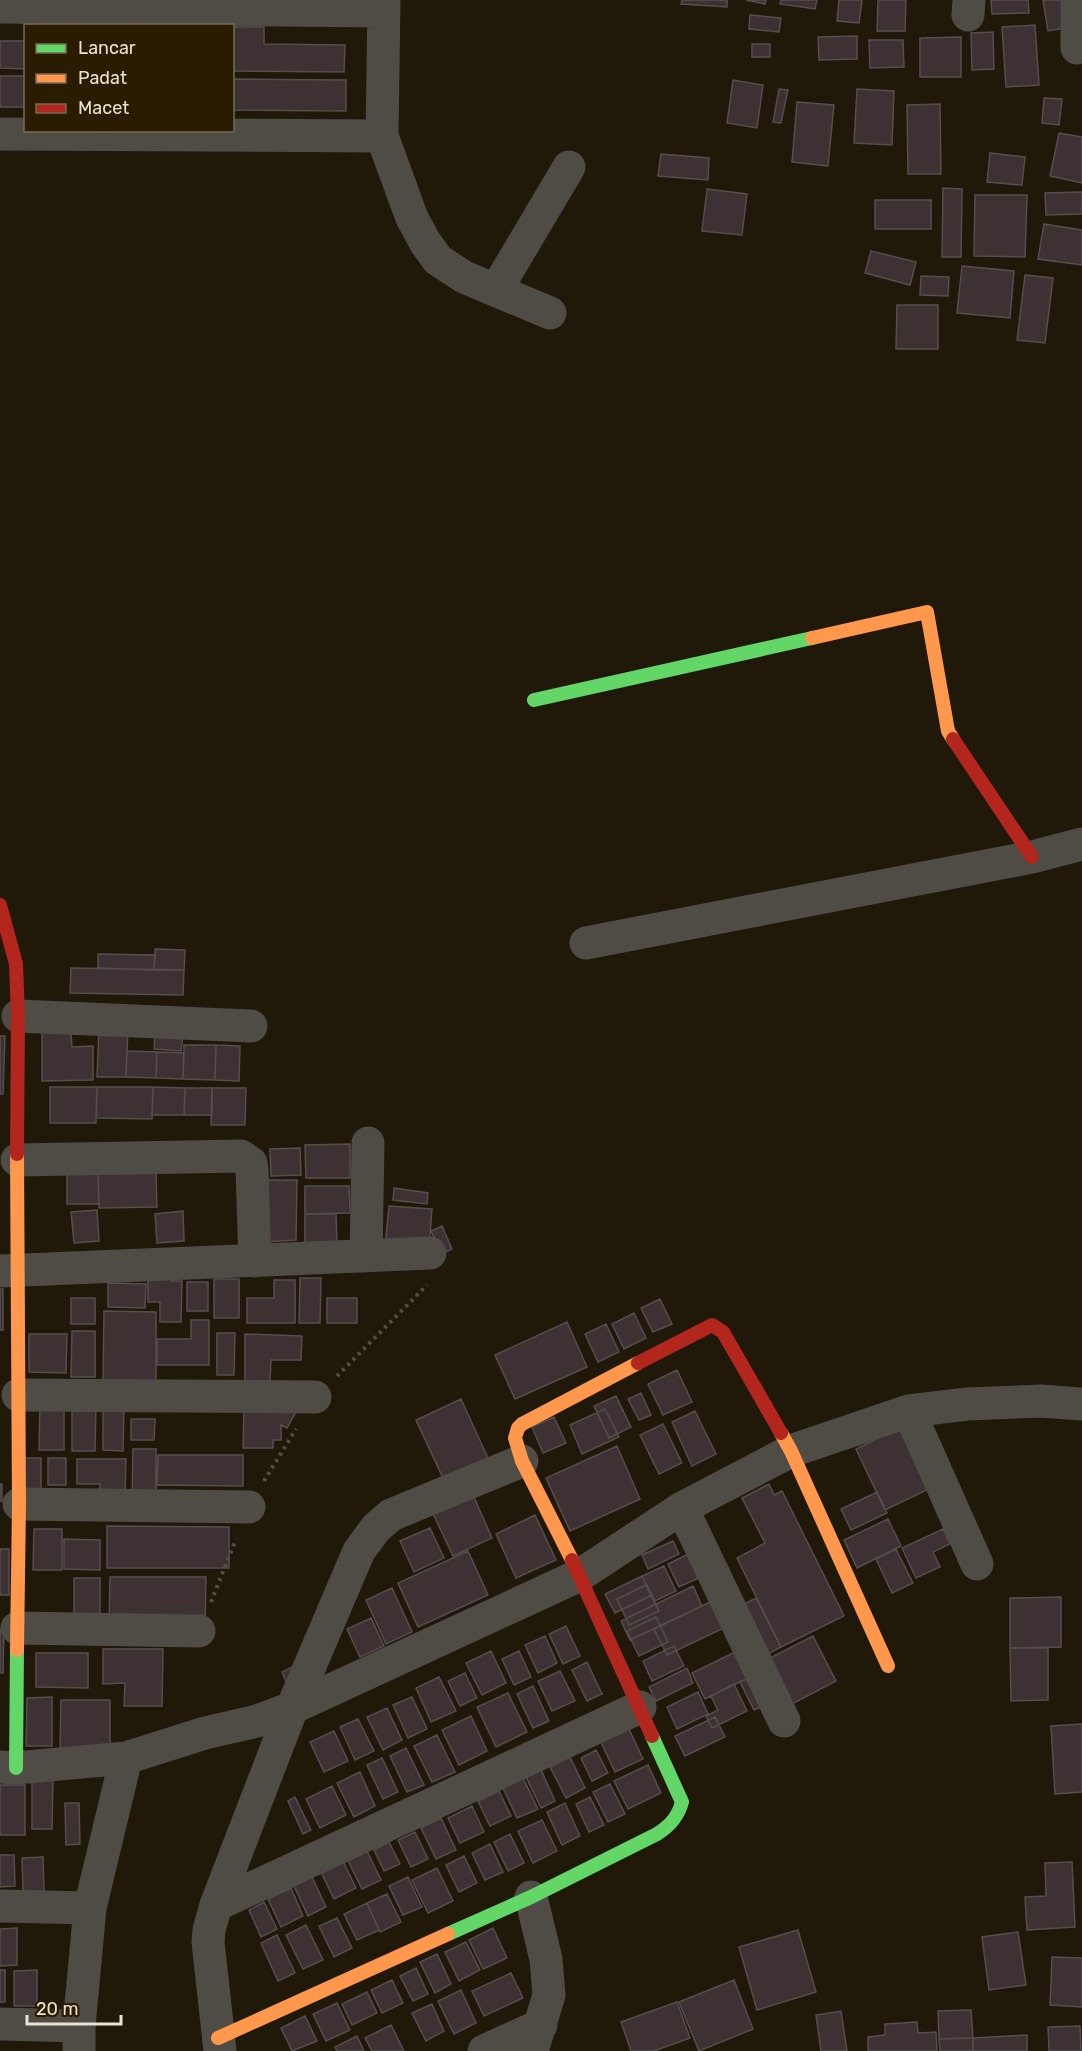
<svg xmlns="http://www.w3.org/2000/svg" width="1082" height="2051" font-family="Rubik,sans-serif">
<rect width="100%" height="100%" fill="#201809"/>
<path fill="#3d3134" stroke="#554e4d" stroke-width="1.5" d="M682 0H727V7L681 4Z
M746 0H766L765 4Z
M781 0H817L815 9 780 4Z
M839 0H862L859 23 837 21Z
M878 0H906L905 31H877Z
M991 0H1028L1029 13 992 14Z
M1043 0H1068L1072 27 1048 31Z
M750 15 781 18 779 32 749 29Z
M31 22H67V26H31Z
M1035 25 1039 85 1006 87 1002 27Z
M234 27H264V44L345 45 344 72 232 71Z
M993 32 994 69 972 70 971 33Z
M857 36V59L819 60 818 37Z
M961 37V77H920V38Z
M869 40H903L904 67 870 68Z
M0 41H26V69L0 68Z
M752 44H770V57H752Z
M0 76H26V107H0Z
M232 79 346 80V111L232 110Z
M733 80 763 85 757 128 727 123Z
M779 89 788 90 781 123 773 122Z
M857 89 894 91 892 145 854 143Z
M1044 98 1062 99 1059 125 1042 123Z
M797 102 834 105 828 166 792 162Z
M940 104 941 174H908L907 105Z
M1059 133 1082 137V183L1050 176Z
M990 153 1025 157 1022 185 987 182Z
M661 154 709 158 708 180 658 176Z
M943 188 962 189 961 257H942Z
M707 189 747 194 742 235 702 231Z
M1082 192V214L1046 215 1045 193Z
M975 195H1027L1025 257 974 256Z
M875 200H931V229H875Z
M1044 224 1082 230V265L1038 259Z
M871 251 916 262 910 285 865 273Z
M962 266 1014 271 1010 318 957 313Z
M1025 275 1053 278 1045 343 1017 340Z
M921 276 949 277 948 296 920 295Z
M897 305H938V349H896Z
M155 949 185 950 184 970H154Z
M98 954 155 955 154 970 98 968Z
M71 968 184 970 183 995 70 993Z
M99 1028 128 1029 126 1077H97Z
M42 1032H71L72 1047 93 1046V1080L42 1081Z
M155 1032 183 1034 181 1051 154 1049Z
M0 1036H5L3 1094H0Z
M184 1045H216L215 1080 183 1079Z
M216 1045 240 1046 239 1081 215 1080Z
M127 1051 157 1052 156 1078 126 1077Z
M157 1052 184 1053 183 1079 156 1078Z
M50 1087H97L96 1123H50Z
M97 1087H153L152 1119 96 1118Z
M153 1087 185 1088 184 1115H152Z
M185 1088H212V1115H184Z
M212 1088H246L245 1125H211Z
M350 1144V1178H306L305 1145Z
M300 1148 301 1175 271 1176 270 1149Z
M156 1173 157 1207 99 1208 98 1174Z
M67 1174H98L99 1204H67Z
M267 1180H297L296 1240 264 1242Z
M305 1186H349L350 1213 305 1214Z
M394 1188 428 1193 427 1204 393 1200Z
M389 1206 432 1209 429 1250 385 1247Z
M97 1210 99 1241 74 1243 71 1212Z
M183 1211 184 1241 157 1243 155 1214Z
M305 1214H336L337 1243H305Z
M442 1226 452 1249 442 1254 431 1231Z
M300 1278H321L320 1323H299Z
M148 1279H172L171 1281H182L181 1322H160V1302H148Z
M214 1279H239V1318H214Z
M274 1280H295V1323H247V1298H274Z
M187 1282H208V1311H187Z
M108 1283 146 1284 145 1308 108 1307Z
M0 1289H3V1330H0Z
M71 1298H95V1324H71Z
M327 1298H357V1323H327Z
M660 1299 672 1324 653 1332 641 1308Z
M104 1311 156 1312V1381L103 1380Z
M634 1313 646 1338 624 1349 612 1324Z
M191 1320H209V1365H157V1339H191Z
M567 1322 587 1367 515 1399 495 1355Z
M606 1324 619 1352 598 1362 585 1334Z
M72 1331H95V1377H71Z
M217 1333H235L234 1375H217Z
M29 1334H67L66 1373 29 1372Z
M245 1334 302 1336 301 1360H271L270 1381H245Z
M677 1370 692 1402 663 1415 648 1384Z
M641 1393 651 1415 639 1420 628 1399Z
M616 1396 631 1427 609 1438 594 1406Z
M461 1399 488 1458 443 1478 416 1420Z
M103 1401 124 1402 123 1451 103 1450Z
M72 1403H96L95 1451H72Z
M40 1404H64V1450H39Z
M300 1405 287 1428 281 1425V1440H273V1448H243L244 1406Z
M605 1409 619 1437 582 1454 570 1425Z
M695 1411 716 1454 692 1466 672 1422Z
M554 1417 566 1443 543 1453 532 1427Z
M131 1419H155L154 1440H131Z
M663 1424 682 1463 659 1474 640 1435Z
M903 1426 933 1487 885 1510 856 1449Z
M617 1446 640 1499 570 1531 546 1478Z
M133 1449H156V1501H132Z
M158 1455H243V1486L157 1485Z
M25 1458H41V1494H24Z
M48 1458H66V1485H48Z
M77 1459H126L125 1499H99L100 1484H77Z
M0 1484H2V1501H0Z
M769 1484 774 1495 782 1491 844 1616 781 1647 737 1558 765 1543 742 1498Z
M469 1486 492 1538 453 1556 429 1505Z
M877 1492 887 1513 851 1530 841 1509Z
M535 1515 556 1560 516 1578 496 1534Z
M888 1519 901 1546 857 1568 844 1540Z
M107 1526 229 1527V1568H107Z
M430 1528 444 1558 414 1572 400 1541Z
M34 1529H62V1570H33Z
M943 1529 950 1544 933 1552 940 1567 916 1578 902 1548Z
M64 1539 100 1540V1570L64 1569Z
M673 1541 679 1554 648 1569 642 1555Z
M0 1549H9V1595H0Z
M896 1549 913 1583 892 1593 876 1559Z
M468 1551 488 1595 418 1627 398 1583Z
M690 1553 701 1577 679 1587 668 1564Z
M664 1566 676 1591 655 1601 642 1576Z
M642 1576 652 1595 615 1613 605 1594Z
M110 1577H206L205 1626 109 1625Z
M74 1578H100V1627H74Z
M646 1585 659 1611 629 1625 617 1599Z
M693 1586 702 1606 630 1640 621 1621Z
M392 1588 412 1632 386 1644 366 1600Z
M1061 1597V1647L1010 1648V1598Z
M756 1598 781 1647 764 1656 740 1606Z
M712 1601 724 1628 667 1655 654 1629Z
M656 1617 668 1642 639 1656 627 1631Z
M371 1618 384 1646 360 1657 347 1629Z
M566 1626 580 1656 563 1664 549 1634Z
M0 1629H4L3 1673H0Z
M545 1636 557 1663 538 1673 525 1645Z
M813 1636 836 1681 792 1704 768 1659Z
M674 1646 684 1666 652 1681 643 1661Z
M1010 1648H1048V1700L1011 1701Z
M103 1649H163L162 1706H124L125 1683 103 1684Z
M739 1650 752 1676 705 1699 692 1673Z
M491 1651 506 1683 482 1695 466 1663Z
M519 1651 531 1677 514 1685 502 1659Z
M36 1653H88V1688L36 1687Z
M587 1662 602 1694 587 1701 572 1670Z
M296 1665 288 1686 282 1672Z
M687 1668 693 1683 656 1701 649 1687Z
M560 1671 575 1701 552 1711 538 1681Z
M465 1673 477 1698 460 1706 448 1681Z
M752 1676 766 1705 754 1710 740 1682Z
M439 1677 456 1711 431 1722 416 1688Z
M734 1684 747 1711 712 1728 706 1716 718 1710 711 1696Z
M533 1686 549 1721 533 1728 517 1694Z
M698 1692 708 1714 677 1729 667 1707Z
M508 1693 527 1732 496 1747 477 1707Z
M52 1697V1746H26L27 1698Z
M412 1697 427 1729 408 1738 393 1705Z
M61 1700H110V1748H60Z
M387 1708 402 1740 383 1750 367 1717Z
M471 1716 487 1751 459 1765 442 1730Z
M715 1717 725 1737 685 1756 675 1736Z
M358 1719 374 1751 355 1760 340 1727Z
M1082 1724V1792L1055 1794 1051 1726Z
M628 1727 643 1759 615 1772 600 1740Z
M334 1731 348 1761 324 1772 310 1742Z
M437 1735 455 1772 432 1782 414 1746Z
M406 1748 424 1785 407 1792 390 1756Z
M596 1750 608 1773 592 1781 581 1758Z
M570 1757 585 1788 566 1798 550 1767Z
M382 1758 398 1792 383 1799 367 1765Z
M648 1765 661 1793 628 1809 614 1781Z
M541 1770 555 1801 541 1808 526 1777Z
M360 1772 375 1806 354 1817 337 1783Z
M522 1776 538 1809 517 1818 502 1786Z
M32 1780H53L52 1829H32Z
M610 1784 625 1814 608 1822 593 1792Z
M0 1785H25V1835H0Z
M332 1786 346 1815 320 1828 306 1799Z
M499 1791 511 1816 490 1826 478 1801Z
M295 1797 311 1830 303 1834 288 1801Z
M590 1797 604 1825 589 1832 576 1804Z
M65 1803H79L80 1844 66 1845Z
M565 1803 580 1836 562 1845 547 1812Z
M472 1806 484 1832 460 1843 448 1818Z
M441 1818 456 1850 436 1859 421 1828Z
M542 1820 557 1851 533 1863 518 1831Z
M415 1832 428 1859 411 1867 398 1840Z
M510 1834 524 1863 508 1871 494 1842Z
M389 1842 400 1864 384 1871 374 1850Z
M490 1844 503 1872 485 1880 472 1853Z
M367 1851 381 1880 362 1889 348 1861Z
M0 1855H14L15 1886 0 1887Z
M464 1856 477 1883 459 1892 446 1865Z
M43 1857 44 1891 23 1892 22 1858Z
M343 1861 356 1888 334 1899 321 1872Z
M1072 1862 1075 1927 1027 1930 1025 1897 1046 1896 1045 1863Z
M437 1868 453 1901 428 1913 412 1880Z
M312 1877 326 1907 308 1916 294 1886Z
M408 1877 422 1907 403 1915 389 1886Z
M291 1888 303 1916 281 1927 268 1899Z
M387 1894 401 1922 380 1932 367 1903Z
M264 1902 277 1929 261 1937 249 1910Z
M367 1903 379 1930 357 1940 344 1914Z
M337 1918 352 1948 334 1957 319 1926Z
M306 1925 323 1960 303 1969 286 1935Z
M17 1928V1965L0 1966V1929Z
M493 1928 507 1958 483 1969 469 1940Z
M798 1930 816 1992 757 2010 739 1947Z
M1018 1932 1026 1985 989 1990 982 1937Z
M277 1935 295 1973 278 1981 261 1943Z
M466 1942 480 1970 459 1981 445 1952Z
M437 1954 451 1984 435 1993 420 1962Z
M1052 1957 1082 1958V2007L1050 2005Z
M416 1968 428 1994 413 2001 400 1976Z
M0 1970H5V2002H0Z
M37 1970V2006H14V1971Z
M511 1973 523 1998 484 2016 472 1991Z
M392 1980 403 2003 382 2013 371 1990Z
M734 1980 753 2029 699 2051 679 2002Z
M461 1990 476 2023 454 2034 438 2001Z
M367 1992 377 2013 352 2025 342 2004Z
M677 2002 690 2038 654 2051H631L621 2022Z
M337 2003 350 2030 326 2041 313 2014Z
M432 2004 444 2031 426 2041 412 2013Z
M971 2010 973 2038 939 2039 938 2011Z
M841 2011 847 2051H821L816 2015Z
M305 2016 317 2041 292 2051 281 2028Z
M917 2022 918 2033 936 2032 937 2051H868V2037L885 2035V2024Z
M391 2025 404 2051H372L365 2038Z
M1080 2026 1081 2051H1049L1048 2027Z
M1027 2035V2051H973V2038Z
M357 2036 364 2051H337L335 2047Z
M973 2038V2051H940L939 2039Z"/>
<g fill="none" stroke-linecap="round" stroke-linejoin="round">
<path stroke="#524e47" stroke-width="4" stroke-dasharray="3 4.5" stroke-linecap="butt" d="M337 1376 427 1285
M264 1481 296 1429
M211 1602 236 1539"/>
<path stroke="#4f4b45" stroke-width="33" d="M1077 0V48
M0 7 384 11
M968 15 969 0
M0 134 382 136 412 218 425 242 438 260 464 277 550 313
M382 136 384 0
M496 290 569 167
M586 943 1032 857 1082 844
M18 1016 251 1026
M17 1160 241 1156 251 1163 252 1170 255 1261
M366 1256 368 1143
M0 1271 430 1253
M18 1395 315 1397
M909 1411 977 1564
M19 1504 249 1507
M682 1508 784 1721
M17 1628 199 1631
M0 1767 16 1768 126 1758 205 1733 257 1721 292 1708 580 1575 682 1508 791 1451 909 1411 967 1404 1041 1401 1082 1404
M531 1897 546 1959 549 1995 532 2051
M216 1905 640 1707
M0 1906 90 1908
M0 2024 79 2026
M79 2051V2026L90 1908 126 1758
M220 2051 208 1942 209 1930 216 1905 292 1708 359 1551 376 1528 391 1515 522 1461
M484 2051 541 2025"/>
<path stroke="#63d668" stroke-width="14" d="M534 700 812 638
M16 1768 17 1650
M448 1934 531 1897 657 1834C670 1826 678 1817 682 1802L652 1736"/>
<path stroke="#ff974d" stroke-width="14" d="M812 638 927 612 948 731 953 739
M17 1154 19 1504 17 1650
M781 1433 791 1451 888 1666
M572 1560 522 1461 515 1438 518 1428 522 1424 638 1363
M218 2038 448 1934"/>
<path stroke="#b3261e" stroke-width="14" d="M953 739 1032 857
M0 905 16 964 18 1016 17 1154
M638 1363 712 1325 723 1332 781 1433
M572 1560 652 1736"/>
</g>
<rect x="24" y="24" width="210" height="108" fill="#291c00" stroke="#766b53" stroke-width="1.5"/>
<rect x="36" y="44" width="30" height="9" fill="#63d668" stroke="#766b53" stroke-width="1.5"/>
<text x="78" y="54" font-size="18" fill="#eae1d0">Lancar</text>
<rect x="36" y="74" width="30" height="9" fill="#ff974d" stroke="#766b53" stroke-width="1.5"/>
<text x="78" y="84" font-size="18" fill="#eae1d0">Padat</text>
<rect x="36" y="104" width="30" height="9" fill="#b3261e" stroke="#766b53" stroke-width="1.5"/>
<text x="78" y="114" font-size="18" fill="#eae1d0">Macet</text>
<path d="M27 2015v9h94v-9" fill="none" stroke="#eae1d0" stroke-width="3"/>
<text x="36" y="2015" font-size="18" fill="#eae1d0" stroke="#291c00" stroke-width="4.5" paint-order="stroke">20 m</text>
</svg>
